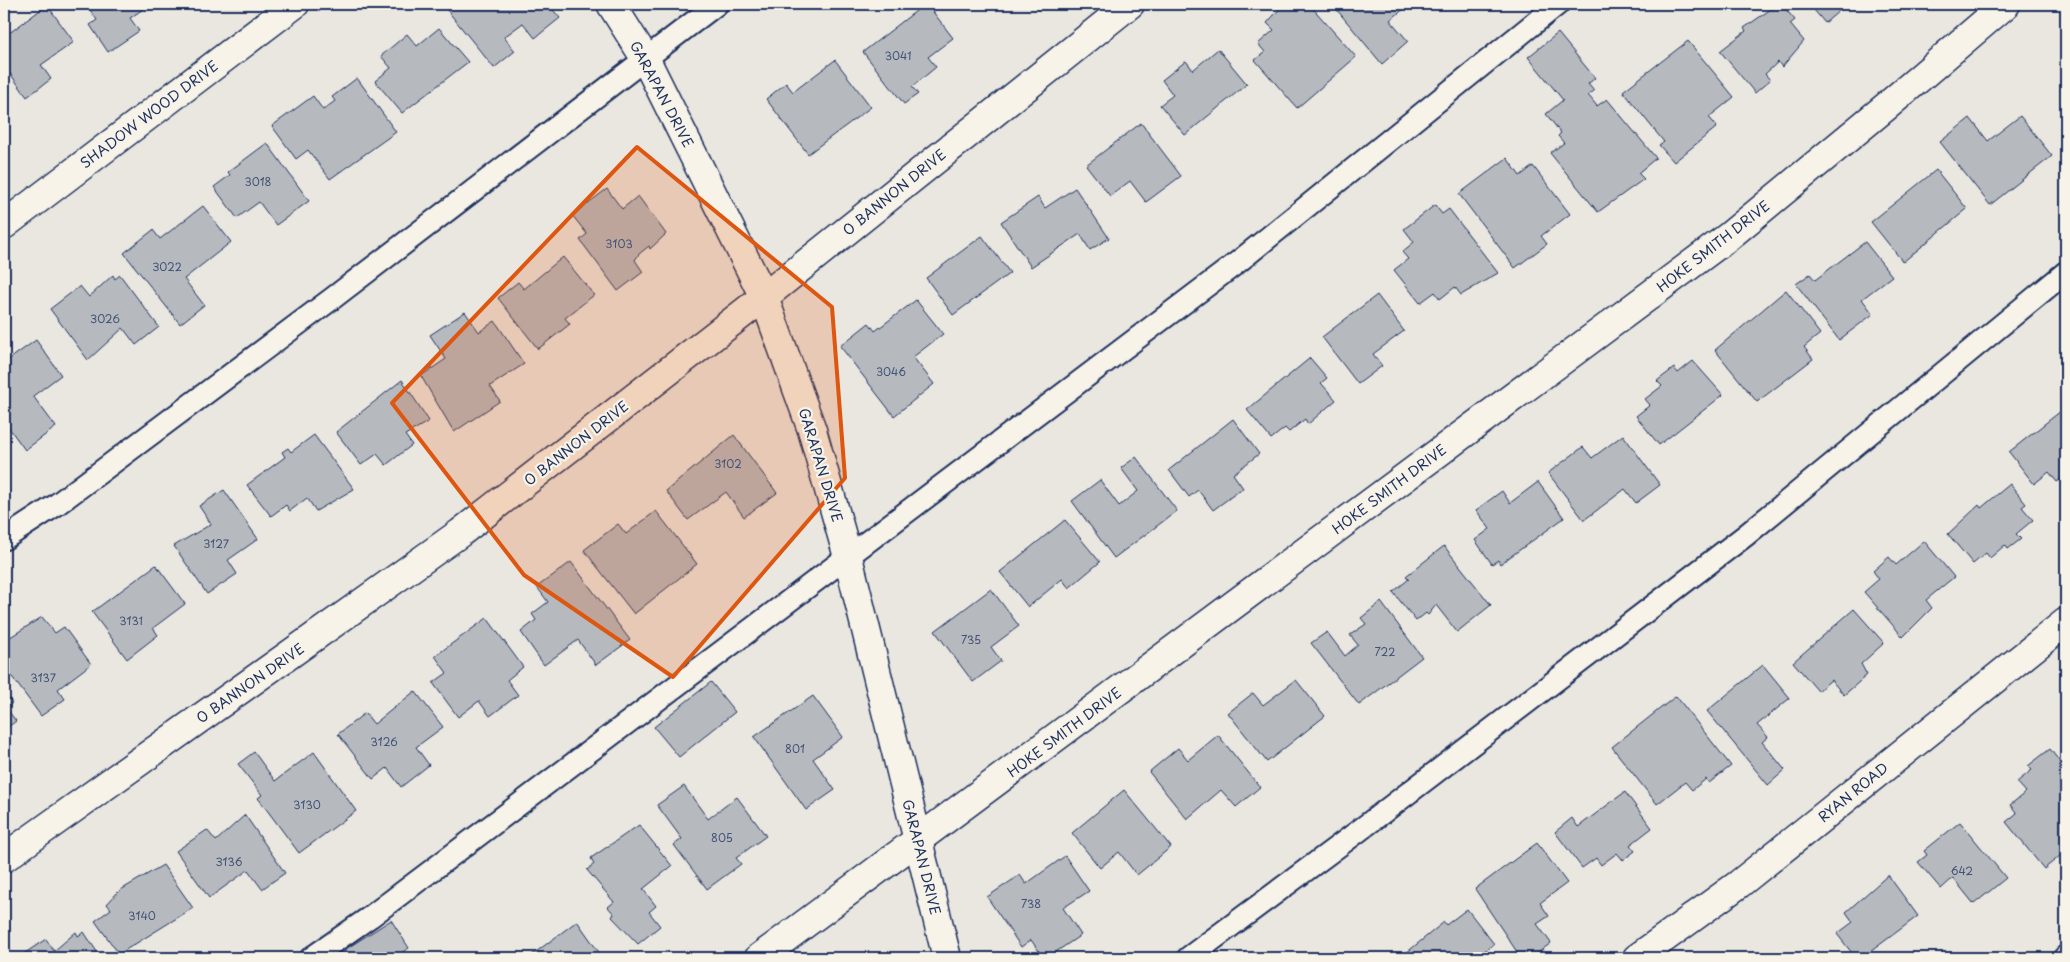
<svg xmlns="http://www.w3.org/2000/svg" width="2070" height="962" font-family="'Playpen Sans',sans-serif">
<rect width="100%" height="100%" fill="#eae7e0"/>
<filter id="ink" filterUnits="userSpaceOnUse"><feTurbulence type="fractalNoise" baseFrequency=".02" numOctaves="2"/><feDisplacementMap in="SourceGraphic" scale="10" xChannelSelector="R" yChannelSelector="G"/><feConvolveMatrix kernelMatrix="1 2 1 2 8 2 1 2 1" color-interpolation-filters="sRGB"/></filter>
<g filter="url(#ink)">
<path fill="#b6babf" stroke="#1b2f5e" d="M86 4H148L149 5 130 18 139 31 108 52 90 25 97 20Z
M455 4H548L560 18 535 38 523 23 504 37 515 51 494 68 447 10Z
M925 4H927L953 38 928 57 936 67 912 87 918 94 904 104 863 52Z
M1284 4H1309L1356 57 1297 108 1255 60 1265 52 1258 44 1274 30 1267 23Z
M1332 4H1410L1390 20 1408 41 1382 64Z
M1778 4H1781L1795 20 1790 24 1804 41 1782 67 1778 62 1765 74 1770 80 1755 93 1720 51 1746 31 1744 28Z
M1809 4H1847L1825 23Z
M47 5 74 42 41 65 51 79 27 97 4 65V37Z
M439 28 468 62 402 113 375 81 391 68 381 56 407 34 417 46Z
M1558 33 1595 78 1588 84 1594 91 1588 95 1597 106 1607 99 1656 158 1638 173 1644 179 1598 212 1550 153 1564 143 1558 136 1561 133 1546 114 1563 100 1528 57Z
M1688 41 1734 97 1709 117 1717 127 1674 162 1659 145 1664 142 1623 91Z
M1218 49 1247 84 1185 135 1160 105 1173 95 1162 80 1186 61 1193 70Z
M835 60 871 107 808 154 766 99 786 83 793 92Z
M357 78 396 132 330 179 308 150 296 159 272 126 313 96 323 110 335 101 332 97Z
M2020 116 2052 156 1990 205 1940 142 1970 118 1988 141Z
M1141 123 1181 176 1146 202 1130 181 1110 196 1086 165Z
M267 143 309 201 276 225 259 202 237 218 214 187 230 175 228 172Z
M1507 158 1520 176 1533 166 1570 214 1541 236 1547 244 1515 268 1459 194Z
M1936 170 1967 209 1903 262 1871 222Z
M1075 188 1109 238 1090 250 1080 234 1031 267 1001 222 1038 197 1045 208Z
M607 189 622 209 638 196 666 234 650 249 649 246 639 254 635 260 643 272 618 291 580 240 587 234 572 215Z
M1435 205 1442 214 1449 209 1498 273 1461 295 1455 287 1440 299 1435 292 1420 303 1394 270 1408 259 1402 252 1414 242 1404 229Z
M203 206 231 242 184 279 204 305 180 324 124 253 153 230 160 239Z
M982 236 1010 273 953 315 926 278Z
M1865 242 1892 276 1862 299 1873 314 1839 340 1796 284 1810 274 1815 280Z
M563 257 594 295 565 318 570 324 538 349 498 298 518 282 524 289Z
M113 275 115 279 120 275 159 327 136 345 123 328 88 360 50 309 80 286 89 297Z
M1786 290 1820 334 1804 347 1813 359 1757 402 1715 350Z
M1377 295 1404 331 1373 354 1382 366 1358 384 1322 337Z
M916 300 943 334 913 357 934 384 894 416 840 346 869 323 875 331Z
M465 312 479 332 495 321 524 364 490 386 500 401 454 432 421 376 446 359 430 335Z
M36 340 61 375 33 396 56 427 25 450 4 421V363Z
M1310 358 1327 378 1321 383 1336 400 1308 424 1305 419 1289 432 1285 428 1271 439 1247 410Z
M1693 361 1723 395 1659 445 1636 416 1650 405 1645 399 1662 386 1657 381 1674 368 1678 373Z
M402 380 429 421 405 435 412 445 386 465 377 454 361 465 336 432Z
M2066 407V475L2057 482 2049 472 2034 484 2009 452Z
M1233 419 1259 454 1233 474 1243 488 1213 510 1198 490 1189 497 1169 470Z
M314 435 354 489 316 511 307 498 290 511 286 505 271 516 247 485 285 457 282 452 288 448 291 452Z
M734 435 777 493 744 517 726 492 688 520 666 491Z
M1623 435 1660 485 1636 503 1625 489 1584 520 1548 473 1583 447 1592 458Z
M1136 457 1177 511 1114 558 1072 501 1100 480 1119 506 1138 491 1121 468Z
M1538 482 1564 518 1500 564 1498 560 1492 564 1475 540 1490 529 1476 510 1502 491 1510 503Z
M2010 484 2026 504 2022 507 2033 520 2016 534 2021 539 2008 549 2005 545 1990 558 1986 553 1973 564 1948 534 1979 505 1981 508Z
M224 490 258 539 228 560 237 574 207 594 174 546 211 524 199 506Z
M656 511 697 564 634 614 584 550 618 524 626 534Z
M1065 520 1100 562 1069 588 1062 579 1028 607 1000 572Z
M1924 541 1954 577 1926 600 1932 608 1903 637 1864 592 1879 579 1873 571 1889 557 1896 565Z
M1444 546 1491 605 1457 632 1436 605 1428 615 1426 613 1416 621 1393 592 1409 579 1406 576Z
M571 562 630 640 596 665 578 640 544 665 521 632 536 620 532 614 548 602 537 587Z
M156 565 185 604 153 628 158 635 127 659 92 612Z
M991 589 1019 626 991 647 1001 661 973 682 935 631Z
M1381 602 1422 657 1359 705 1311 643 1327 632 1345 656 1358 645 1350 635 1366 624 1361 618Z
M1854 609 1884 643 1861 664 1867 675 1844 695 1831 680 1818 691 1793 662Z
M42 617 55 633 64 627 91 664 58 689 65 699 41 716 4 666V641Z
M487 618 523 667 507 680 518 695 490 716 479 701 458 717 433 683 447 673 435 656Z
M1763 665 1790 698 1757 725 1768 737 1762 742 1785 770 1768 785 1707 711Z
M1296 680 1325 716 1267 762 1228 713 1253 693 1263 705Z
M711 682 735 712 679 757 654 727Z
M415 691 443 727 416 747 429 765 401 787 387 768 373 779 338 734 365 713 374 724Z
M4 692 12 703 6 708 16 721 4 730Z
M813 696 843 737 813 759 835 790 806 810 754 737Z
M1676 696 1731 766 1709 783 1706 779 1692 790 1685 782 1657 804 1612 747Z
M1218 735 1260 787 1236 807 1221 790 1187 819 1149 772 1178 748 1188 760Z
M2066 735V746L2061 739Z
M2050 749 2066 770V851L2044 869 2006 822 2017 813 2010 805 2026 792 2017 782 2032 770 2028 766Z
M254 752 275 781 314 752 356 811 299 853 258 798 262 795 238 764Z
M684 786 708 819 737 797 766 836 736 858 741 864 707 889 674 845 682 839 657 805Z
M1124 790 1171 847 1137 875 1119 852 1100 868 1072 833Z
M1625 792 1652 828 1630 845 1635 851 1623 860 1617 853 1601 865 1596 858 1582 868 1555 832 1572 818 1578 827Z
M245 815 285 873 262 889 248 870 209 898 176 851 207 830 216 841Z
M1960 822 2006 878 1974 904 1953 878 1941 889 1918 862 1927 855 1924 851Z
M639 825 672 866 643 889 656 906 649 912 660 926 638 944 612 917 614 914 608 907 614 902 587 870 594 864 591 858Z
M1537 843 1567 883 1540 903 1549 916 1537 924 1551 943 1531 958H1521L1475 889Z
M1065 856 1089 891 1063 908 1081 935 1047 958H1044L1031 940 1021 947 987 897 1020 875 1026 884Z
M163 865 193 908 119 954 95 921 111 909 107 904 119 891Z
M1888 875 1918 916 1862 958H1856L1837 934 1853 922 1846 912Z
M1467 909 1494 944 1475 958H1400L1444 922 1446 925Z
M391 920 409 948 393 958H332Z
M577 921 603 958H528Z
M76 932 78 936 84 932 101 958 19 957 46 939 54 951Z
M1821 953 1824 958H1813Z"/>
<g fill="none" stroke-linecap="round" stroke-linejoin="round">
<defs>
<path id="service" d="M4 539 56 505 333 298 717 4
M311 958 370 917 1238 262 1558 4
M1188 958 1356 833 1746 535 2066 272
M2064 958 2066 956"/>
<path id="minor" d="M4 225 295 4
M4 858 460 533 764 297 1130 4
M759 958 1728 237 1888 105 2006 4
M1637 958 1739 884 2066 622"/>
<path id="tertiary" d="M611 4 645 58 764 297 812 430 848 557 947 958"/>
</defs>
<use href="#service" stroke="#1b2f5e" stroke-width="25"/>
<use href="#minor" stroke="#1b2f5e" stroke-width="31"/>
<use href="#tertiary" stroke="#1b2f5e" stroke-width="31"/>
<use href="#service" stroke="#f7f3e8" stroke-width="21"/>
<use href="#minor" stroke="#f7f3e8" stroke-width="28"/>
<use href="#tertiary" stroke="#f7f3e8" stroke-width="28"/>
</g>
</g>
<path fill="#de5710" fill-opacity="0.2" stroke="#de5710" stroke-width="4" stroke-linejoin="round" d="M637 147 832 307 845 478 673 677 524 575 392 403Z"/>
<g text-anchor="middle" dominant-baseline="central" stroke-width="4.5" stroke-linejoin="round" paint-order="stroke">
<g font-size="11" fill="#425276">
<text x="898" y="55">3041</text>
<text x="258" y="181">3018</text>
<text x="619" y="243">3103</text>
<text x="167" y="266">3022</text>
<text x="105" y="318">3026</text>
<text x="891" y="371">3046</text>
<text x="728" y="463">3102</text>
<text x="216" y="543">3127</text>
<text x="131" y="620">3131</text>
<text x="971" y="639">735</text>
<text x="1385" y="651">722</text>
<text x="43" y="677">3137</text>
<text x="384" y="741">3126</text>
<text x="795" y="748">801</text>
<text x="307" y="804">3130</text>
<text x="722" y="837">805</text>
<text x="229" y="861">3136</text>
<text x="1962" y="870">642</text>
<text x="1031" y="903">738</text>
<text x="142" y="915">3140</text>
</g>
<g font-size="14" fill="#1b2f5e" stroke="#f7f3e8">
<text transform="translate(662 94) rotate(62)">GARAPAN DRIVE</text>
<text transform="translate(149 114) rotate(-37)">SHADOW WOOD DRIVE</text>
<text transform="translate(894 192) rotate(-39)">O BANNON DRIVE</text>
<text transform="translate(1713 246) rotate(-38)">HOKE SMITH DRIVE</text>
<text transform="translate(576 443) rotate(-38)">O BANNON DRIVE</text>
<text transform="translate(821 465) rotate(73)">GARAPAN DRIVE</text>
<text transform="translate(1389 489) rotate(-37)">HOKE SMITH DRIVE</text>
<text transform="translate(250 683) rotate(-35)">O BANNON DRIVE</text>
<text transform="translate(1064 732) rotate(-37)">HOKE SMITH DRIVE</text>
<text transform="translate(1853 792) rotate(-39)">RYAN ROAD</text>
<text transform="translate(922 857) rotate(76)">GARAPAN DRIVE</text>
</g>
</g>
<rect width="2070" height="962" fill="none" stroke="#f7f3e8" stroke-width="20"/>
<rect x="10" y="10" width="2050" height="942" fill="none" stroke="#1b2f5e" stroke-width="2" filter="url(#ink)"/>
</svg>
